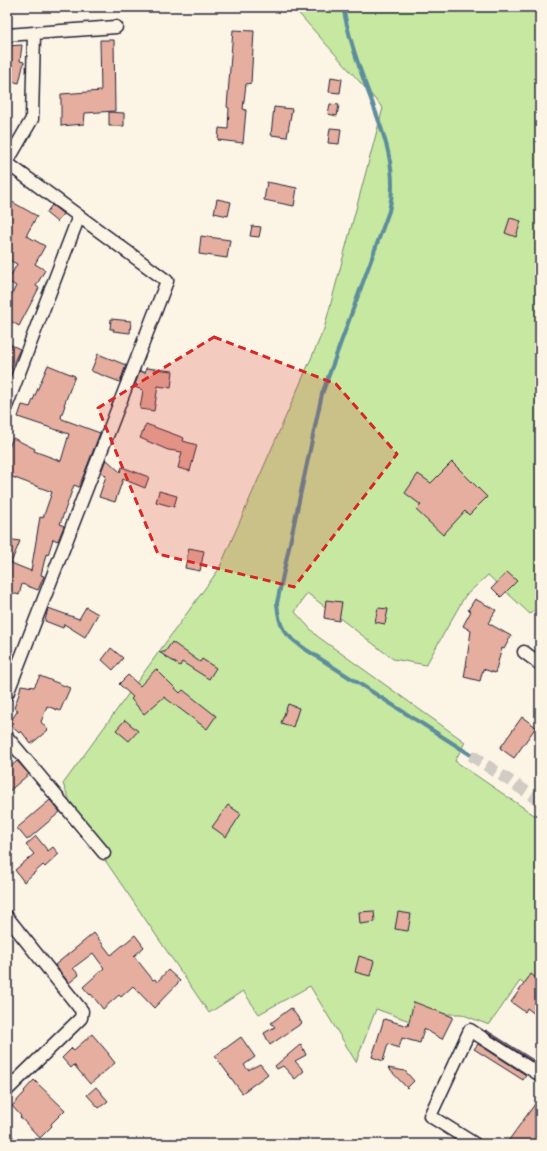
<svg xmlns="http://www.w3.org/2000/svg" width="547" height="1151" font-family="Delius,sans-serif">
<rect width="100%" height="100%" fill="#fcf5e5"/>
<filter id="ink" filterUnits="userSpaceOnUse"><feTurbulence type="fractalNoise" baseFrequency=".025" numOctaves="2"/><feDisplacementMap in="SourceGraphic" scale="8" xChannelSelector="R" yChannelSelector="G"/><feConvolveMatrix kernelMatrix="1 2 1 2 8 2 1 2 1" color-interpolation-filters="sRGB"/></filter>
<g filter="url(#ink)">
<path fill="#c6e8a1" stroke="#74856e" d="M293 7H540V605L530 614 488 575 465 596 426 665 393 659 307 593 295 612 317 636 465 742 455 761 540 819V997L520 981 489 1025 461 1014H442L432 1029 376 1009 356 1062 310 986 259 1014 243 991 209 1013 77 819 63 784 219 569 324 329 383 108Z"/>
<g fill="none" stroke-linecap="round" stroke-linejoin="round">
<path stroke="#5d8d9b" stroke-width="4" d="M343 7C347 28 353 49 360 69 375 114 401 162 389 211L322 394 277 603C279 629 284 634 305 649L471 755"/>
</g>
<path fill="#e6ae9e" stroke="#22223b" d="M233 30 254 31 251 83 246 84 243 109 246 110 243 143 218 140 219 128 228 129 229 108 227 107Z
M100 40H114L115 111 85 113 84 124 61 126V94L101 91Z
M22 45 20 61 24 62 19 83 7 80V46Z
M331 77 342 79 340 93 329 92Z
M330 104 339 105 337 116 328 114Z
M274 107 292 109 287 137 271 135Z
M109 112 124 113V126H109Z
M330 128 341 129 339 144 328 143Z
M267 182 297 188 294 206 264 200Z
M7 199 37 216 27 234V236L45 246 35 264 45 270 36 286 39 288 19 326 7 319V304L16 286 8 281 17 264 7 259Z
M217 199 231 202 228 216 214 213Z
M52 205 63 214 57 222 46 213Z
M510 218 521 221 516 237 505 233Z
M252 226 261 227 259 237 250 236Z
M201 236 230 240 227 258 199 254Z
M111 319 131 321 130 333 113 331 114 329H110Z
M7 343 20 349 7 377Z
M98 354 126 365 120 382 91 371Z
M48 365 75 376 64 405H65L61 417 62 419 100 433 79 487 74 485 60 524 64 526 58 541 53 539 48 555 46 554 41 575 44 576 38 590 22 584 19 595 7 591V539L20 541 11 563 31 571 40 517 43 518 52 492 7 475V451L13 438 35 449 34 451 61 461 69 434 18 417 22 405 30 407Z
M146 368 173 371 171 388 158 386 154 411 140 409 143 390 134 387 140 371 145 373Z
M146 424 184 438 183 441 197 445 190 471 178 468 182 452 168 450 140 438Z
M106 459 120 472 122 467 149 477 145 488 123 479 115 502 99 497 106 476 101 472Z
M452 462 487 497 469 515 465 511 443 535 416 510 421 505 405 493 418 474 431 483Z
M159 491 177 496 174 507 156 502Z
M189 548 204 551 200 571 185 568Z
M507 572 517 581 501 597 492 588Z
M475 599 496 610 488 623 511 636 504 649 502 648 495 673 483 669 480 681 464 677 466 666 471 631 463 626 471 611 468 610Z
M326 600 342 602 339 621 324 618Z
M86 607 98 614 85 637 64 624 63 628 45 621 48 608 79 619Z
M378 608 388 609 385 624 375 622Z
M172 642 200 662 202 659 216 668 209 679 182 662 180 666 159 652H165Z
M111 648 123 658 113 670 102 660Z
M156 669 180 693 183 690 216 716 207 729 164 697 144 714 131 699 133 697 119 684 128 675 140 686Z
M40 676 70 688 60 711 47 706 41 722 48 730 31 744 21 731 19 733 9 724 18 710 14 708 19 694 21 685 34 687Z
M288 704 299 708 293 727 281 723Z
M522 717 536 727 514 758 500 748Z
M125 720 138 731 129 741 116 730Z
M17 761 29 774 7 793V770Z
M50 800 60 812 27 840 17 828Z
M228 805 241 814 226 837 212 827Z
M36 836 48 851 53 847 59 854 45 867 43 865 24 882 15 870 34 854 26 845Z
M374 911 375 922 360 924 359 912Z
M398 912 411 914 408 931 395 929Z
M94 933 111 955 135 935 144 947 134 956 153 980 155 979 157 982 168 970 180 981 154 1008 133 986 121 997 119 995 103 1009 91 994 90 995 83 987 104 968 93 953 73 968 79 975 69 983 55 965Z
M359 956 374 961 370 976 355 972Z
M531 974 540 981V1018L527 1008 525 1012 511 1002Z
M414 1002 453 1017 442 1039 424 1029 420 1043 402 1038 399 1048 388 1044 383 1061 372 1057 384 1019 408 1026Z
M291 1008 302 1023 270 1045 264 1033 275 1027 271 1023Z
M486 1030 535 1061 534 1062 485 1031Z
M92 1034 109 1054H108L115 1063 90 1084 74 1065 71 1068 62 1058 72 1048 74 1050Z
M241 1037 255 1057 244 1065 248 1070 260 1064 268 1074 242 1093 215 1056Z
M301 1044 306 1055 295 1061 304 1071 295 1079 283 1066 277 1069 275 1066Z
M478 1044 526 1075 523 1080 474 1049Z
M388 1068 405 1071 414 1081 407 1088Z
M34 1080 65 1110 51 1124 52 1126 40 1138 20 1117 21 1116 12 1106 25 1092 24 1091Z
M96 1087 108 1101 99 1108 87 1095Z
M540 1097V1144H506Z"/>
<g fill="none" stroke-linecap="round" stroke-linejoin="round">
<path stroke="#d0cbc3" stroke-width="12" stroke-dasharray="12 6" stroke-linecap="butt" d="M471 755 540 801"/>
<defs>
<path id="minor" d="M7 35 116 27
M7 162 32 119 34 33
M7 163 167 281 7 694
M7 404 79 216
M524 652 540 664
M7 737 104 853
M7 917 82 1011 81 1018 7 1090
M7 1141 10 1144
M475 1144 430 1116 470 1030 540 1075"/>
</defs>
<use href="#minor" stroke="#22223b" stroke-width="15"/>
<use href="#minor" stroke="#fcf5e5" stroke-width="12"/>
</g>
</g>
<path fill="#d62828" fill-opacity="0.2" stroke="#d62828" stroke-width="3" stroke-dasharray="8 5" stroke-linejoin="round" d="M214 337 336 384 397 454 294 587 158 554 98 408Z"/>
<rect width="547" height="1151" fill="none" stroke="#fcf5e5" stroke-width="24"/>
<rect x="12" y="12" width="523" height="1127" fill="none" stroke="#22223b" stroke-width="1.5" filter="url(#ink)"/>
</svg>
